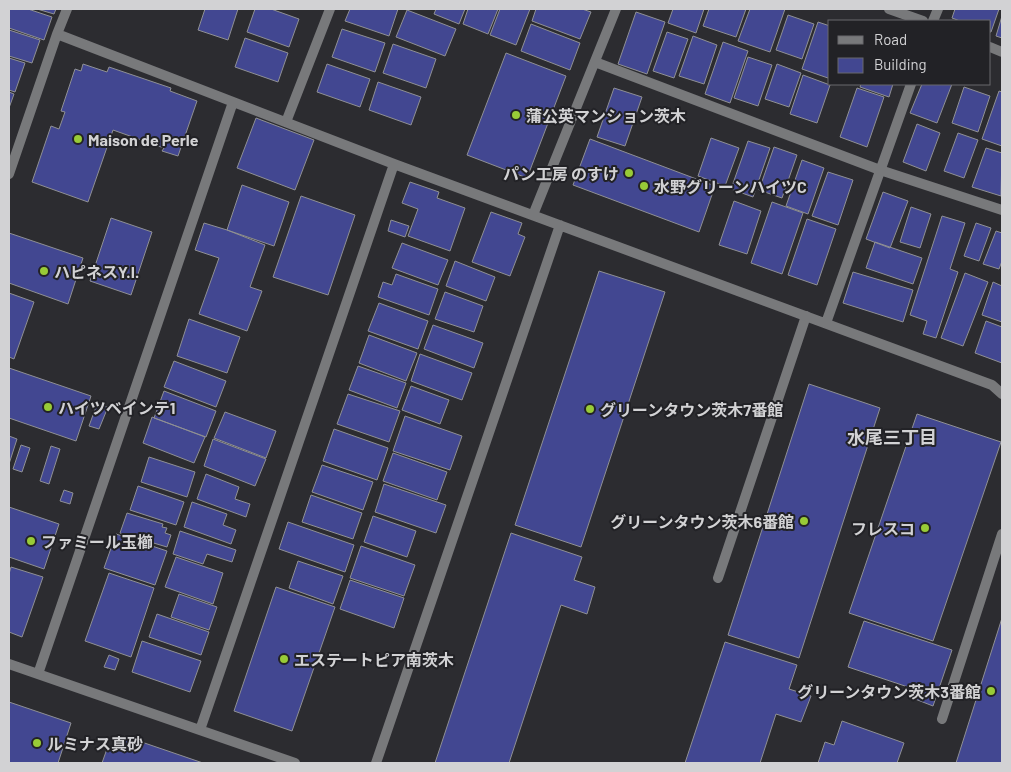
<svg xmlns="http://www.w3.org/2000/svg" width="1011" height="772" font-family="Barlow,'Noto Sans JP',sans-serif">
<rect width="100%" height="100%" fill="#2c2c30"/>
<path fill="#424791" stroke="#8f9094" d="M9 9H28L52 17 44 40 9 28Z
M37 9H56L54 14Z
M205 9H238L228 40 198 30Z
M255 9H271L299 19 289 47 247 32Z
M350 9H398L389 36 345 21Z
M436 9H465L459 24 434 14Z
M468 9H498L488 34 463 24Z
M500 9H530L516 45 490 35Z
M536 9H582L591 12 580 39 532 21Z
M673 9H704L696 33 668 23Z
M709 9H746L736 37 703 26Z
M750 9H785L770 52 738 41Z
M955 9H999L991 32H990V21H960L952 18Z
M407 10 456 29 445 56 396 37Z
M636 12 665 22 647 74 618 64Z
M788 15 814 24 802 59 776 50Z
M1002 16V38L996 36Z
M818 22 830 26V74L828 78 802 69Z
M531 24 580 43 570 70 521 51Z
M342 29 385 43 375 72 332 57Z
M9 30 40 40 32 63 9 56Z
M667 32 688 39 674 78 653 71Z
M693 36 717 45 704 84 679 76Z
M245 38 288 53 278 82 235 67Z
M723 42 748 51 730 103 705 94Z
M393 44 436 59 426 88 383 73Z
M506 53 566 76 527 178 467 155Z
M748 57 772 65 758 106 734 98Z
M9 58 25 63 15 92 9 90Z
M83 64 107 72 109 67 171 88 170 91 197 101 178 156 162 151 164 148 113 130 88 202 32 182 51 126 59 129 65 112 61 111 75 69 81 71Z
M327 64 370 79 360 107 317 92Z
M777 64 801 73 789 107 765 99Z
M803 75 830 85 817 123 790 114Z
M378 82 421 97 411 125 369 110Z
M861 84H893L889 97 860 87Z
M922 84H952L937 123 910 113Z
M964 87 990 96 978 132 952 123Z
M614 88 642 97 625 146 597 137Z
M857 88 884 97 867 147 840 137Z
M999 91 1002 92V146L982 139Z
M9 92 14 94 9 108Z
M256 118 314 140 295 190 237 168Z
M917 124 940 133 926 171 903 162Z
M958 133 978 140 964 178 944 171Z
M711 138 739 148 725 186 698 176Z
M590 139 715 186 699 232 573 185Z
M748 141 770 148 753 197 731 189Z
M774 147 797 155 782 198 759 190Z
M986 148 1002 153 1001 196 972 187Z
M802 160 824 168 808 214 786 206Z
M828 172 853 180 838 225 812 216Z
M410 182 439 192 437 198 465 208 450 251 408 236 418 209 402 203Z
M242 185 289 202 274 246 227 230Z
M883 192 908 201 890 248 866 239Z
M301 196 355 215 328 295 273 277Z
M734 201 761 211 747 254 719 245Z
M772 202 803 213 782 274 751 263Z
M911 207 931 214 920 248 900 242Z
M491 212 522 223 518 234 525 237 510 276 472 262Z
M942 216 965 223 950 269 958 272 936 338 923 334 927 321 910 315Z
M111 218 152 232 131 295 90 281Z
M807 219 836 229 817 285 788 275Z
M391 220 409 226 405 237 388 231Z
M204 223 227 230 265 245 250 287 262 291 247 331 199 314 219 258 195 250Z
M976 223 991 228 979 261 964 256Z
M996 231 1002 233V261L999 269 983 264Z
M9 233 83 258 68 304 9 283Z
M875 242 922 258 913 284 866 268Z
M402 243 448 260 438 285 392 268Z
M455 261 495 277 486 301 446 286Z
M599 271 665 292 581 547 515 525Z
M853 272 913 290 903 322 843 303Z
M965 273 988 282 963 346 941 338Z
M396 274 438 289 429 315 378 297 383 282 392 285Z
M993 282 1002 286V322L982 315Z
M445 292 483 306 474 332 435 319Z
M9 293 34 302 14 359 9 357Z
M379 303 428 321 418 349 368 331Z
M189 319 240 337 227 373 177 356Z
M986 321 1002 327V363L975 353Z
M433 325 483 343 474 368 424 349Z
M369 335 417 353 406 381 359 363Z
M420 354 472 373 462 400 411 381Z
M174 361 226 381 216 407 164 387Z
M358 366 406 383 397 408 349 390Z
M9 368 91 396 76 441 9 418Z
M809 384 880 408 799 658 728 635Z
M411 386 449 400 440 424 402 410Z
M164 391 216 411 206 437 154 418Z
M348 394 400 411 389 442 337 424Z
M97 404 108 407 99 429 89 426Z
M225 412 276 431 266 458 214 438Z
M917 414 1001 442 933 641 849 613Z
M405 416 462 436 450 470 393 451Z
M152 417 205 437 194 463 143 443Z
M334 429 388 448 377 480 323 461Z
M9 436 17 439 9 464Z
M213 439 266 459 255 486 204 466Z
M21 445 30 448 22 472 13 469Z
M51 446 60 449 49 484 40 481Z
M393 453 447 472 437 500 383 481Z
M149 457 195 472 187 497 141 482Z
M322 465 373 482 363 510 312 492Z
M206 474 239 487 235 499 250 504 246 517 197 499Z
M384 484 446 505 436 533 375 512Z
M138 486 184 502 176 525 130 510Z
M64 490 73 493 70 504 60 501Z
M311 495 362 513 353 539 302 522Z
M192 502 227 514 223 525 236 530 231 544 184 527Z
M9 507 59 524 44 569 9 557Z
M127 513 163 524 162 527 167 528 165 533 171 535 167 547 120 533Z
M373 516 416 531 407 557 364 542Z
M288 522 354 545 345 572 279 549Z
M180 531 236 550 232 562 207 554 203 564 173 554Z
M511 533 582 557 574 580 595 587 587 614 561 605 509 763H435Z
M116 534 167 551 155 585 104 568Z
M361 546 415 565 404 596 350 578Z
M176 557 223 573 213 604 165 587Z
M298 561 343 576 333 604 289 588Z
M11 567 43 577 22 637 9 632V574Z
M109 573 154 588 131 657 85 641Z
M350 580 404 598 394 628 340 609Z
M276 587 335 607 292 731 234 711Z
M179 594 217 607 209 630 171 617Z
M157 614 209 632 201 655 149 637Z
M1002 618V763H956Z
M864 621 952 650 933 706 915 699 917 690 848 667Z
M142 641 201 661 190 692 132 672Z
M725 642 797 665 789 689 811 696 801 722 776 714 760 763H685Z
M109 655 119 659 115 670 104 667Z
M9 702 71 723 58 763H9Z
M842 721 904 743 897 763H818L825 742 834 745Z
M124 736 203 763H102L108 746 120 750Z"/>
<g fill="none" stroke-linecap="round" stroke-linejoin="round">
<path stroke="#78797b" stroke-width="10" d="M718 578 806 316
M942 719 1002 534"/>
<path stroke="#78797b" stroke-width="10" d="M889 9 923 21
M933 21 938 9
M57 34 394 164 992 385 1002 394
M990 47 1002 52
M595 62 880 170 1002 210
M286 122 330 9
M9 174 57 34 67 9
M533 215 616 9
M826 323 911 84
M9 664 295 763
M38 674 233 102
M200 730 394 164
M376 763 560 225"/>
</g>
<g fill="#98cb37" stroke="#222226" stroke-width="2">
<circle cx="516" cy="115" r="5"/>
<circle cx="78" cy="139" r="5"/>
<circle cx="629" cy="173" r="5"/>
<circle cx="644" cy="186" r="5"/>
<circle cx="44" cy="271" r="5"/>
<circle cx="48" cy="407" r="5"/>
<circle cx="590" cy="409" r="5"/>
<circle cx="804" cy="521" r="5"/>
<circle cx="925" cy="528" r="5"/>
<circle cx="31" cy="541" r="5"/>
<circle cx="284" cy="659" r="5"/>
<circle cx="991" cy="691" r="5"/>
<circle cx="37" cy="743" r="5"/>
</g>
<g text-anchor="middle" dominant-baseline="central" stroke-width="4" stroke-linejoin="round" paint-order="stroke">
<g font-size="16" font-weight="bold" fill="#d2d2d4" stroke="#222226" text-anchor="start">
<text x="526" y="115">蒲公英マンション茨木</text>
<text x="88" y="139">Maison de Perle</text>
<text x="619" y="173" text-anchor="end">パン工房 のすけ</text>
<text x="654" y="186">水野グリーンハイツC</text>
<text x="54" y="271">ハピネスY.I.</text>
<text x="58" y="407">ハイツベインテ1</text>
<text x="600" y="409">グリーンタウン茨木7番館</text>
<text x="794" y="521" text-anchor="end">グリーンタウン茨木6番館</text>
<text x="915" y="528" text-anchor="end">フレスコ</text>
<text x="41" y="541">ファミール玉櫛</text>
<text x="294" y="659">エステートピア南茨木</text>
<text x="981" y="691" text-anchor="end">グリーンタウン茨木3番館</text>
<text x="47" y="743">ルミナス真砂</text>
</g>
<g font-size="18" font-weight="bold" fill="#d2d2d4" stroke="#222226">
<text x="892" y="437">水尾三丁目</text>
</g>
</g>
<rect width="1011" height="772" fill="none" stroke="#d2d2d4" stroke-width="20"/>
<rect x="828" y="20" width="162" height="65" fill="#222226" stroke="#68686c"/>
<rect x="838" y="36" width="25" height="8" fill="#78797b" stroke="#68686c"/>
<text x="874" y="45" font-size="15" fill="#d2d2d4">Road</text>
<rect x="838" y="58" width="25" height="15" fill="#424791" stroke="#68686c"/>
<text x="874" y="70" font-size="15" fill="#d2d2d4">Building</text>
</svg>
